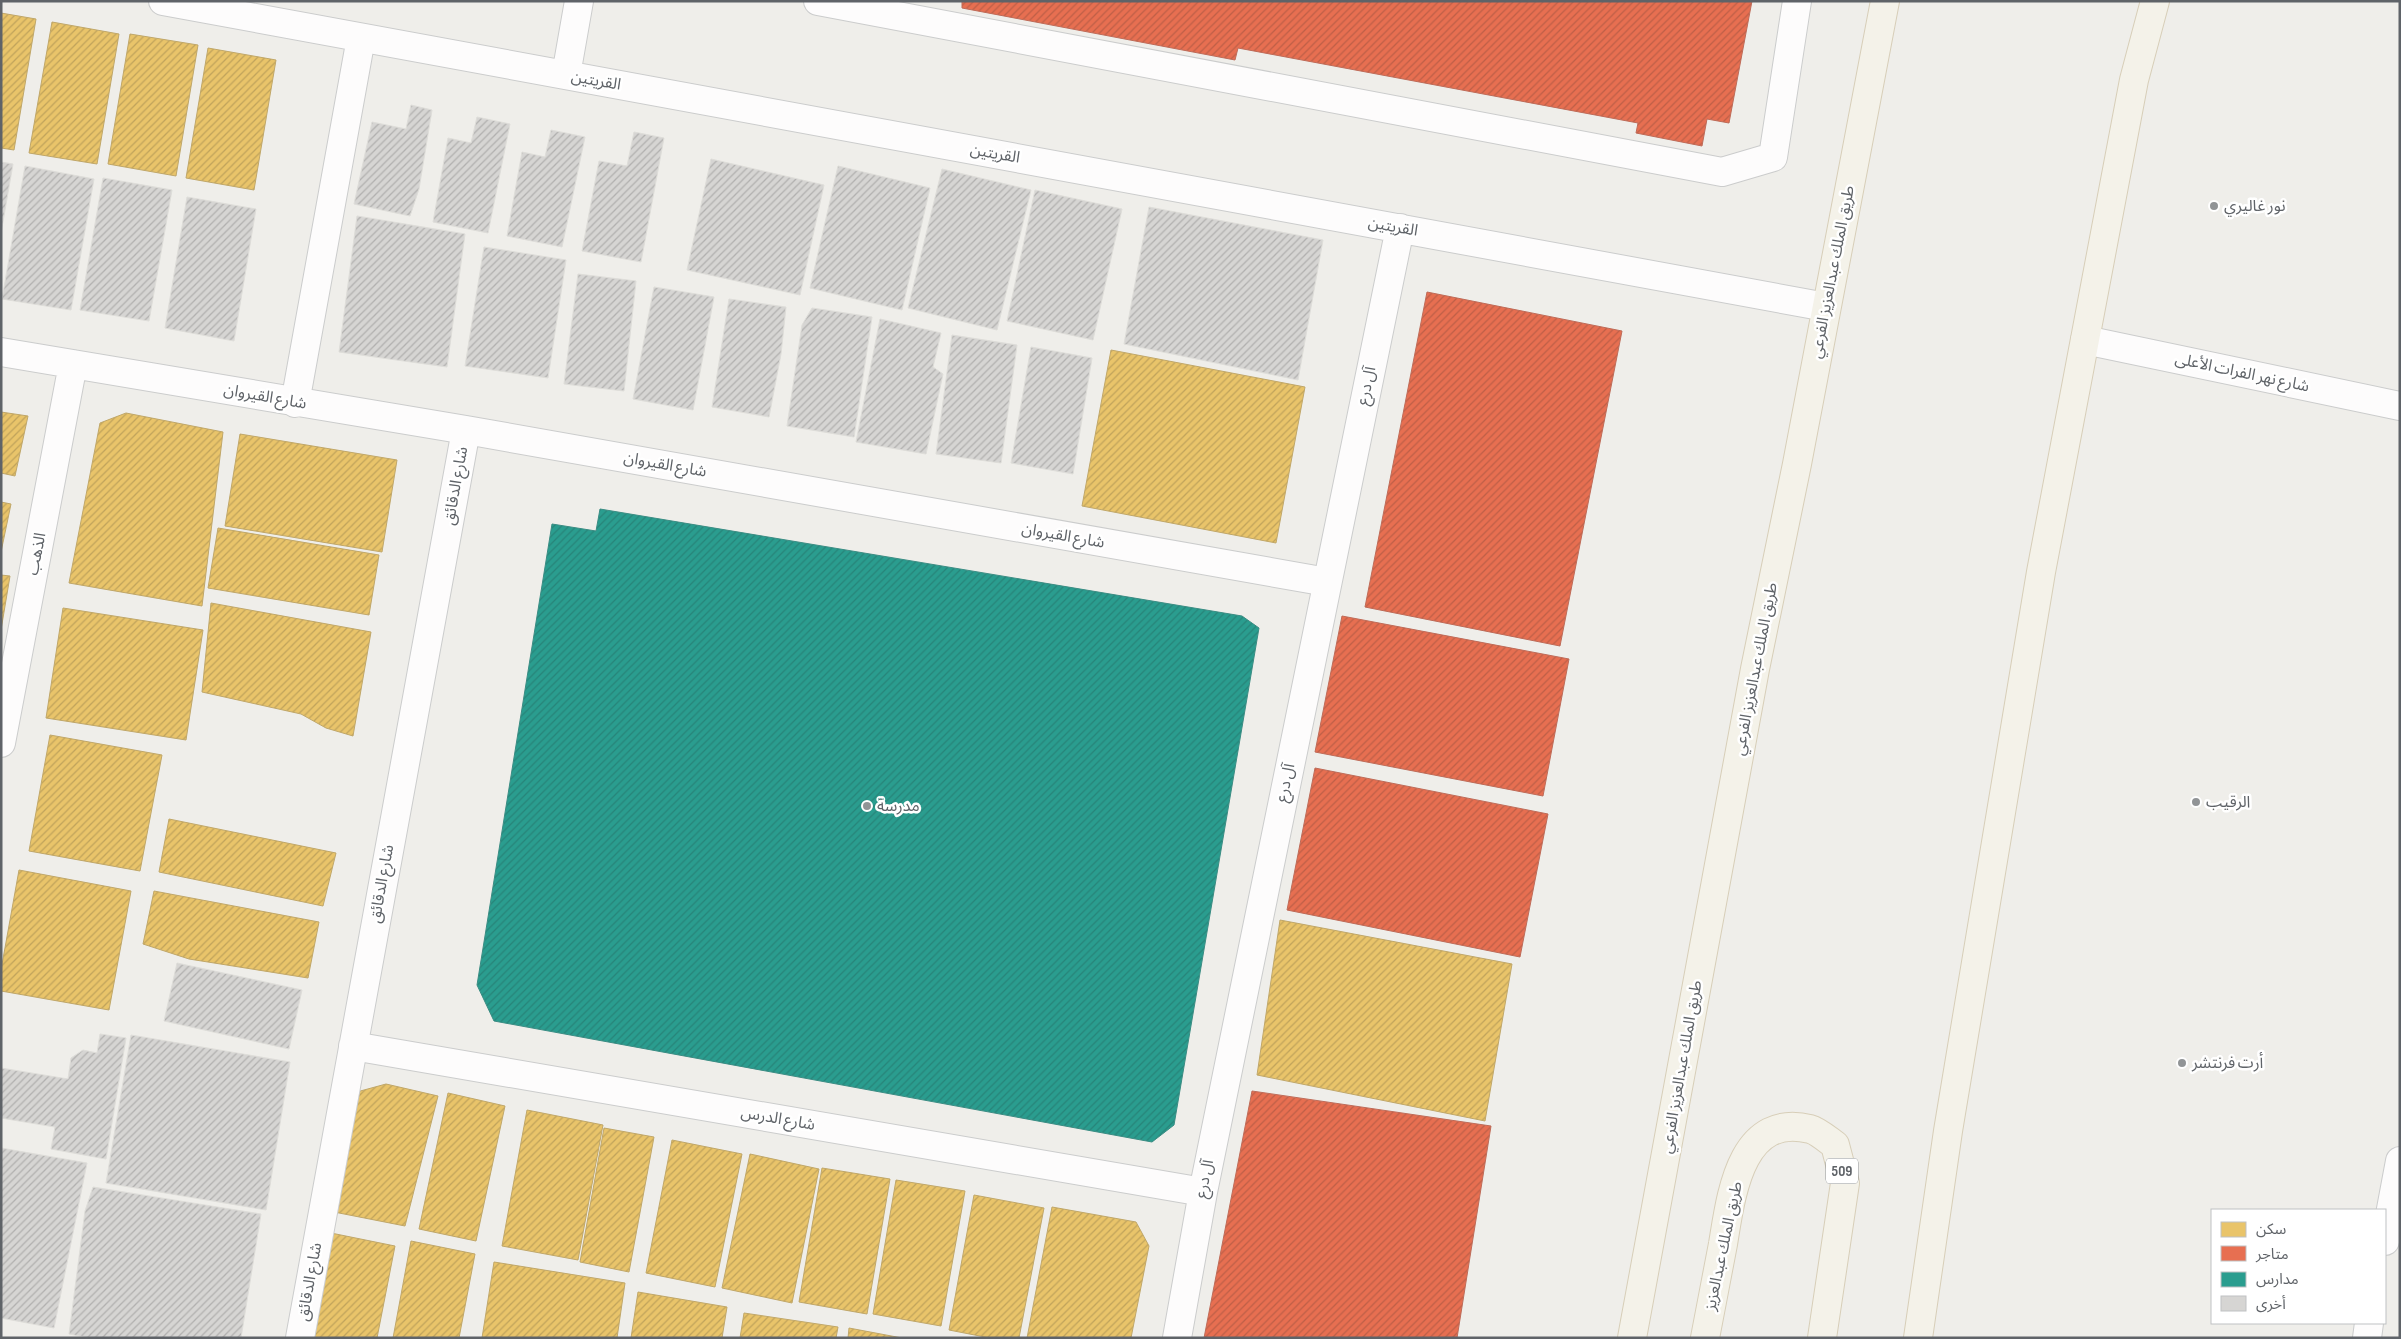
<svg xmlns="http://www.w3.org/2000/svg" width="2401" height="1339" font-family="'Sofia Sans Condensed','Noto Sans Arabic',sans-serif">
<defs>
<pattern id="homes-hatch" width="6" height="6" patternUnits="userSpaceOnUse" patternTransform="scale(1.25)"><rect width="6" height="6" fill="#e9c46a"/><path d="M-1 1l2-2M0 6l6-6M5 7l2-2" fill="none" stroke="#c0a35b"/></pattern>
<pattern id="shops-hatch" width="6" height="6" patternUnits="userSpaceOnUse" patternTransform="scale(1.25)"><rect width="6" height="6" fill="#e76f51"/><path d="M-1 1l2-2M0 6l6-6M5 7l2-2" fill="none" stroke="#be5f47"/></pattern>
<pattern id="schools-hatch" width="6" height="6" patternUnits="userSpaceOnUse" patternTransform="scale(1.25)"><rect width="6" height="6" fill="#2a9d8f"/><path d="M-1 1l2-2M0 6l6-6M5 7l2-2" fill="none" stroke="#278479"/></pattern>
<pattern id="building-hatch" width="6" height="6" patternUnits="userSpaceOnUse" patternTransform="scale(1.25)"><rect width="6" height="6" fill="#d6d5d3"/><path d="M-1 1l2-2M0 6l6-6M5 7l2-2" fill="none" stroke="#b1b0af"/></pattern>
</defs>
<rect width="100%" height="100%" fill="#efeeea"/>
<path fill="url(#homes-hatch)" stroke="#c0a769" d="M1 13 36 19 14 150 1 148Z
M52 22 119 34 97 164 29 153Z
M130 34 198 45 176 176 108 164Z
M208 48 276 60 254 190 186 178Z
M1111 350 1305 387 1276 543 1082 506Z
M1 412 28 416 15 476 1 473Z
M126 413 223 432 202 606 69 583 100 423Z
M240 434 397 460 382 552 225 526Z
M1 502 11 504 1 552Z
M218 528 379 555 369 615 208 588Z
M1 575 10 576 1 630Z
M211 603 371 632 353 736 326 728 301 714 202 692Z
M63 608 203 630 186 740 46 718Z
M50 735 162 755 140 871 29 851Z
M169 819 336 853 323 906 159 872Z
M19 870 131 891 109 1010 1 991V970Z
M154 891 319 922 308 978 189 959 143 944Z
M1280 920 1512 964 1485 1121 1257 1075Z
M386 1084 438 1096 405 1226 334 1212 353 1093Z
M448 1093 505 1106 476 1241 419 1229Z
M527 1110 603 1125 578 1260 502 1246Z
M604 1128 654 1137 629 1272 580 1262Z
M672 1140 742 1154 715 1287 646 1273Z
M750 1154 819 1169 792 1303 722 1288Z
M822 1168 890 1179 867 1314 799 1302Z
M896 1180 965 1191 941 1326 873 1314Z
M974 1195 1044 1208 1019 1338H990L949 1330Z
M1052 1207 1136 1222 1149 1246 1131 1338H1027Z
M331 1233 395 1246 377 1338H311Z
M411 1241 475 1254 459 1338H393Z
M494 1262 625 1283 617 1338H482Z
M638 1292 727 1307 722 1338H631Z
M744 1313 838 1327 836 1338H740Z
M849 1328 902 1338H848Z"/>
<path fill="url(#shops-hatch)" stroke="#be6b58" d="M962 1H1752L1729 123 1707 119 1702 146 1636 133 1638 123 1238 48 1235 60 962 8Z
M1427 292 1622 331 1560 646 1365 607Z
M1342 616 1569 659 1543 796 1315 752Z
M1315 768 1548 814 1520 957 1287 910Z
M1252 1091 1491 1126 1457 1338H1204Z"/>
<path fill="url(#schools-hatch)" stroke="#3a8c83" d="M600 509 1242 616 1259 628 1174 1125 1152 1142 494 1021 477 985 552 524 596 531Z"/>
<path fill="url(#building-hatch)" stroke="#deddd9" d="M411 105 432 110 419 189 410 216 354 204 372 122 406 129Z
M477 117 510 124 488 233 433 222 448 138 471 143Z
M551 130 585 137 562 247 507 236 522 152 545 157Z
M634 132 664 138 641 262 582 251 599 161 627 166Z
M711 159 824 185 800 295 687 270Z
M1 162 13 164 1 233Z
M25 166 94 179 71 310 2 299Z
M838 166 930 188 902 310 810 288Z
M942 169 1031 190 997 330 908 308Z
M103 178 172 190 149 321 80 310Z
M1035 190 1122 209 1093 340 1007 321Z
M187 197 256 209 234 341 165 328Z
M1149 207 1323 240 1298 380 1124 344Z
M357 216 465 234 447 367 339 352Z
M484 247 566 260 548 378 465 366Z
M578 274 636 281 624 391 564 384Z
M654 287 714 297 693 410 633 399Z
M729 299 786 307 781 354 769 417 712 407Z
M812 308 872 317 854 437 787 426 802 325Z
M880 319 941 333 933 367 943 374 926 454 856 442Z
M952 335 1017 345 1001 463 936 454Z
M1031 347 1092 358 1073 474 1011 463Z
M177 963 302 990 289 1049 164 1021Z
M100 1034 126 1038 106 1159 51 1149 55 1127 1 1118V1068L68 1079 71 1058 83 1050 97 1053Z
M131 1035 290 1062 266 1210 106 1183Z
M1 1148 87 1163 54 1328 1 1318Z
M93 1187 261 1214 241 1338H90L69 1334 85 1211Z"/>
<g fill="none" stroke-linecap="round" stroke-linejoin="round">
<defs>
<path id="minor" d="M163 1 1826 307
M818 1 1722 172 1773 157 1797 1
M566 75 579 1
M2085 340 2400 406
M1 352 466 430 1327 582
M295 403 361 38
M1 743 73 364
M353 1046 1203 1192
M2385 1241 2400 1161
M300 1338 466 430
M1177 1338 1203 1192 1400 228
M2367 1338 2369 1323"/>
<path id="major" d="M1632 1338 1755 669 1797 464 1885 1
M1705 1338C1711 1307 1717 1275 1723 1244 1731 1196 1740 1112 1810 1129 1818 1131 1828 1140 1835 1145L1845 1183 1822 1338
M1918 1338 1948 1131 2041 572 2134 80 2155 1"/>
</defs>
<use href="#minor" stroke="#cbcccc" stroke-width="30"/>
<use href="#major" stroke="#d7ceb8" stroke-width="30"/>
<use href="#minor" stroke="#fdfcfc" stroke-width="28"/>
<use href="#major" stroke="#f4f2e9" stroke-width="28"/>
</g>
<g fill="#919496" stroke="#fff" stroke-width="2">
<circle cx="2214" cy="206" r="5"/>
<circle cx="2196" cy="802" r="5"/>
<circle cx="867" cy="806" r="5"/>
<circle cx="2182" cy="1063" r="5"/>
</g>
<g text-anchor="middle" dominant-baseline="central" stroke-width="5" stroke-linejoin="round" paint-order="stroke">
<rect fill="#fff" stroke="#8f9295" stroke-width="1" x="1826" y="1158.5" width="32" height="25" rx="4"/>
<g font-size="15" font-weight="bold" fill="#5f6368">
<text x="1842" y="1171">509</text>
</g>
<g font-size="16" fill="#5f6368" stroke="#fff">
<text transform="translate(596 81) rotate(10)">القريتين</text>
<text transform="translate(995 154) rotate(10)">القريتين</text>
<text transform="translate(1393 227) rotate(10)">القريتين</text>
<text transform="translate(1833 272) rotate(-79)">طريق الملك عبدالعزيز الفرعي</text>
<text transform="translate(2242 373) rotate(12)">شارع نهر الفرات الأعلى</text>
<text transform="translate(1367 386) rotate(-78)">آل درع</text>
<text transform="translate(265 397) rotate(10)">شارع القيروان</text>
<text transform="translate(665 465) rotate(10)">شارع القيروان</text>
<text transform="translate(456 486) rotate(-80)">شارع الدقائق</text>
<text transform="translate(1063 536) rotate(10)">شارع القيروان</text>
<text transform="translate(37 554) rotate(-79)">الذهب</text>
<text transform="translate(1756 669) rotate(-79)">طريق الملك عبدالعزيز الفرعي</text>
<text transform="translate(1286 783) rotate(-78)">آل درع</text>
<text transform="translate(382 884) rotate(-80)">شارع الدقائق</text>
<text transform="translate(1682 1067) rotate(-80)">طريق الملك عبدالعزيز الفرعي</text>
<text transform="translate(778 1119) rotate(10)">شارع الدرس</text>
<text transform="translate(1205 1179) rotate(-79)">آل درع</text>
<text transform="translate(1724 1246) rotate(-78)">طريق الملك عبدالعزيز</text>
<text transform="translate(310 1282) rotate(-80)">شارع الدقائق</text>
</g>
<g font-size="16" fill="#5f6368" stroke="#fff" text-anchor="start">
<text x="2224" y="206">نور غاليري</text>
<text x="2206" y="802">الرقيب</text>
<text x="877" y="806">مدرسة</text>
<text x="2192" y="1063">أرت فرنتشر</text>
</g>
</g>
<rect width="2401" height="1339" fill="none" stroke="#5f6368" stroke-width="5"/>
<rect x="2211" y="1209" width="175" height="115" fill="#ffffff" stroke="#bfc1c3"/>
<rect x="2221" y="1222" width="25" height="15" fill="#e9c46a" stroke="#bfc1c3"/>
<text x="2256" y="1234" font-size="15" fill="#5f6368">سكن</text>
<rect x="2221" y="1246" width="25" height="15" fill="#e76f51" stroke="#bfc1c3"/>
<text x="2256" y="1259" font-size="15" fill="#5f6368">متاجر</text>
<rect x="2221" y="1272" width="25" height="15" fill="#2a9d8f" stroke="#bfc1c3"/>
<text x="2256" y="1284" font-size="15" fill="#5f6368">مدارس</text>
<rect x="2221" y="1296" width="25" height="15" fill="#d6d5d3" stroke="#bfc1c3"/>
<text x="2256" y="1309" font-size="15" fill="#5f6368">أخرى</text>
</svg>
